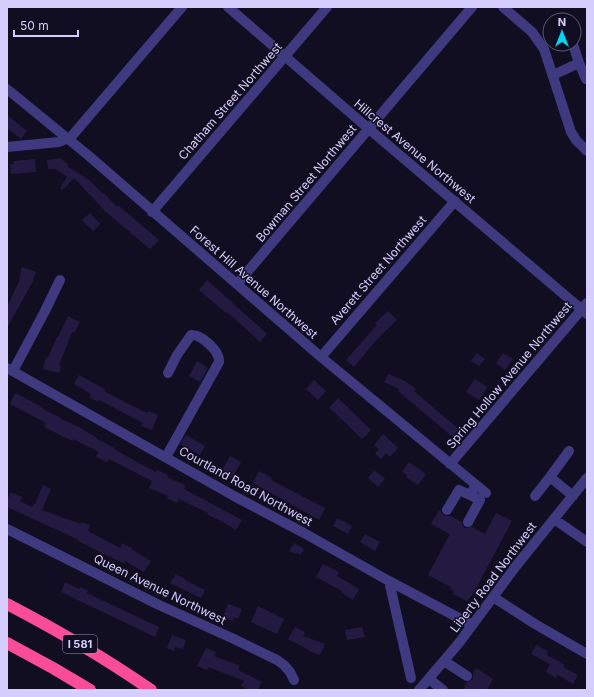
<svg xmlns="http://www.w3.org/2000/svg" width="594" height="697" font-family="Inter,sans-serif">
<rect width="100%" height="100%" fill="#120e21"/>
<path fill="#231a41" d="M7 115 27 131 21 139 7 128Z
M60 158 68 164 67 166 89 180 103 194 104 193 117 207 118 205 159 240 150 249 105 211 74 178 62 190 60 188 67 177 56 169H48L47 160Z
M35 159 36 172 11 174 10 164H14L13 161Z
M90 213 100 224 93 231 82 220Z
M22 267 36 272 32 283 7 328V307L20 279H19Z
M207 280 267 334 260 342 227 312 226 313 199 290Z
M388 311 397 320 378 338 354 367 346 360 377 325 375 323Z
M68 316 80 322 74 333 72 332 59 365 61 366 59 373 43 369 46 357 48 358 57 337H58Z
M477 353 485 359 479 366 471 361Z
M503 353 513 359 505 370 496 363Z
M197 361 208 368 200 382 189 376Z
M388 374 405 381 416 389 414 391 462 432 455 439 398 391 399 389 384 382Z
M79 375 105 389 104 391 121 400 147 413 148 411 158 415 152 430 141 426 143 423 99 400 98 402 89 397 91 394 74 384Z
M475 379 487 387 479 400 466 392Z
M314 380 326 391 318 400 306 389Z
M15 393 44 408 43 409 61 418V419L79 427 97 438V439L115 448 114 449 135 461 156 472 157 470 168 475 167 477 185 485 184 489 242 520 236 530 223 522 208 515V513L179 499 177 503 167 498 168 496 149 488 152 481 109 459 107 462 96 457 99 452 73 439V441L62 436 44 427 46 423 10 404Z
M338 398 371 430 362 439 347 424 329 408Z
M383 434 398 448 390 457 386 453 381 459 375 454 379 449 374 445Z
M186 435 205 446 200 455 180 444Z
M230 456 241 462 232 479 221 472Z
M409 462 426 474 418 485 406 477 407 475 402 472Z
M374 470 385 479 378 487 368 478Z
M259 471 272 478 271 480 325 508 319 520 253 483Z
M43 485 51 489 42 510 81 524 82 522 90 525 88 531 120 548 122 543 132 548 131 549 151 561 144 572 125 561 124 563 106 555 78 541 79 540 7 507V500L11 492 22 497 20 501 32 507 34 504H35Z
M439 510 444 516H450L462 522V525L465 528 472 527 485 534 496 513 512 521 473 594 467 601 453 594 454 591 450 589 451 587 428 575 450 534 431 524Z
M337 518 352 526 348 534 333 526Z
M365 534 380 542 375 551 360 542Z
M294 543 304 549 300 555 297 553 296 554 289 551Z
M323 564 339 572 337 576 359 589 353 600 341 592 342 591 316 577Z
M176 574 185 579V580L205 590 201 598 170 583Z
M65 582 79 589 80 587 88 590 87 593 159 627 155 637 61 592Z
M228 604 242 609 238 619 234 617 233 621 223 617Z
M258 606 284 619 277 634 251 622Z
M295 627 305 632 303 636 325 644 320 655 309 651V650L288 639Z
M362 627 365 637 347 640 345 630Z
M172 635 186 640 183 649 175 647 174 651 167 648Z
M536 645 548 651 547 655 564 664 563 667 578 675 573 684 558 675 556 678 546 672 550 664 531 654Z
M206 648 216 652 214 656 240 666 238 670 262 682 258 690H250L241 686 244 681 209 667 207 670 197 666Z
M476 668 493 679 487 690H463L467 682 473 679V673Z"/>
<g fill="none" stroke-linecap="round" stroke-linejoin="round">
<path stroke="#3f397f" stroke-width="10" d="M228 7 369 129 587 314
M503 7 532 32 544 49 571 132 576 140 587 151
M573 44 579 63
M553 75 579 63 586 79
M7 89 89 156 321 357 486 493
M7 147 59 142 71 137 182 7
M152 212 327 7
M237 284 472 7
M321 357 455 201
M7 368 234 496 304 533 389 581 472 625
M13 371 45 311 60 280
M569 451 550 477 573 496
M166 457 219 362C220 351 201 334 191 335L177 355 168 373
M450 464 587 303
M535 496 550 477
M447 510 459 490 470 495 476 485
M554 519 587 542
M468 522 480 500 470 495
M7 529 159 605 234 639 277 660 284 665 290 672 294 680
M389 581 411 678
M493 597 535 624 587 654
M444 661 467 676
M429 679 443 690
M419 690 459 643 516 566 587 478"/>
<path stroke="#fb4c99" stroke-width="12" d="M7 604C57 630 105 658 151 690
M7 643 53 668 90 690"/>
</g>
<g text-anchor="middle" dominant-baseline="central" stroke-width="3" stroke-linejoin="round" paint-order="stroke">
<rect fill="#120e21" stroke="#9b94bc" stroke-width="1" x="63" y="635" width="34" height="18" rx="3"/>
<g font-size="11" font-weight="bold" fill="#d6cefe">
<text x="80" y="644">I 581</text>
</g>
<g font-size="12" fill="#d6cefe" stroke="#120e21">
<text transform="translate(230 101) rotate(-49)">Chatham Street Northwest</text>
<text transform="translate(415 151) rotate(40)">Hillcrest Avenue Northwest</text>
<text transform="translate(306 183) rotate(-50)">Bowman Street Northwest</text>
<text transform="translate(378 270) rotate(-49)">Averett Street Northwest</text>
<text transform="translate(254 282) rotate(41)">Forest Hill Avenue Northwest</text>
<text transform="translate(509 375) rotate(-50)">Spring Hollow Avenue Northwest</text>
<text transform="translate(246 486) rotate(29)">Courtland Road Northwest</text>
<text transform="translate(493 577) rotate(-53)">Liberty Road Northwest</text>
<text transform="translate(160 589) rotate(26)">Queen Avenue Northwest</text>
</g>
</g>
<rect width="594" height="697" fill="none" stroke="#d6cefe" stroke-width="16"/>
<g transform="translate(562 32)"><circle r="19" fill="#120e21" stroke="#605b79"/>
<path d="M0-3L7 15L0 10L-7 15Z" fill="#05d2f3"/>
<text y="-6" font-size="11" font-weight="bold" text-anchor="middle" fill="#d6cefe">N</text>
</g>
<path d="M14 30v6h64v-6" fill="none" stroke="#d6cefe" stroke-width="2"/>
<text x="20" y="30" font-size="12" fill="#d6cefe" stroke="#120e21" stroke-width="3" paint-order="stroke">50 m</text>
</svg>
